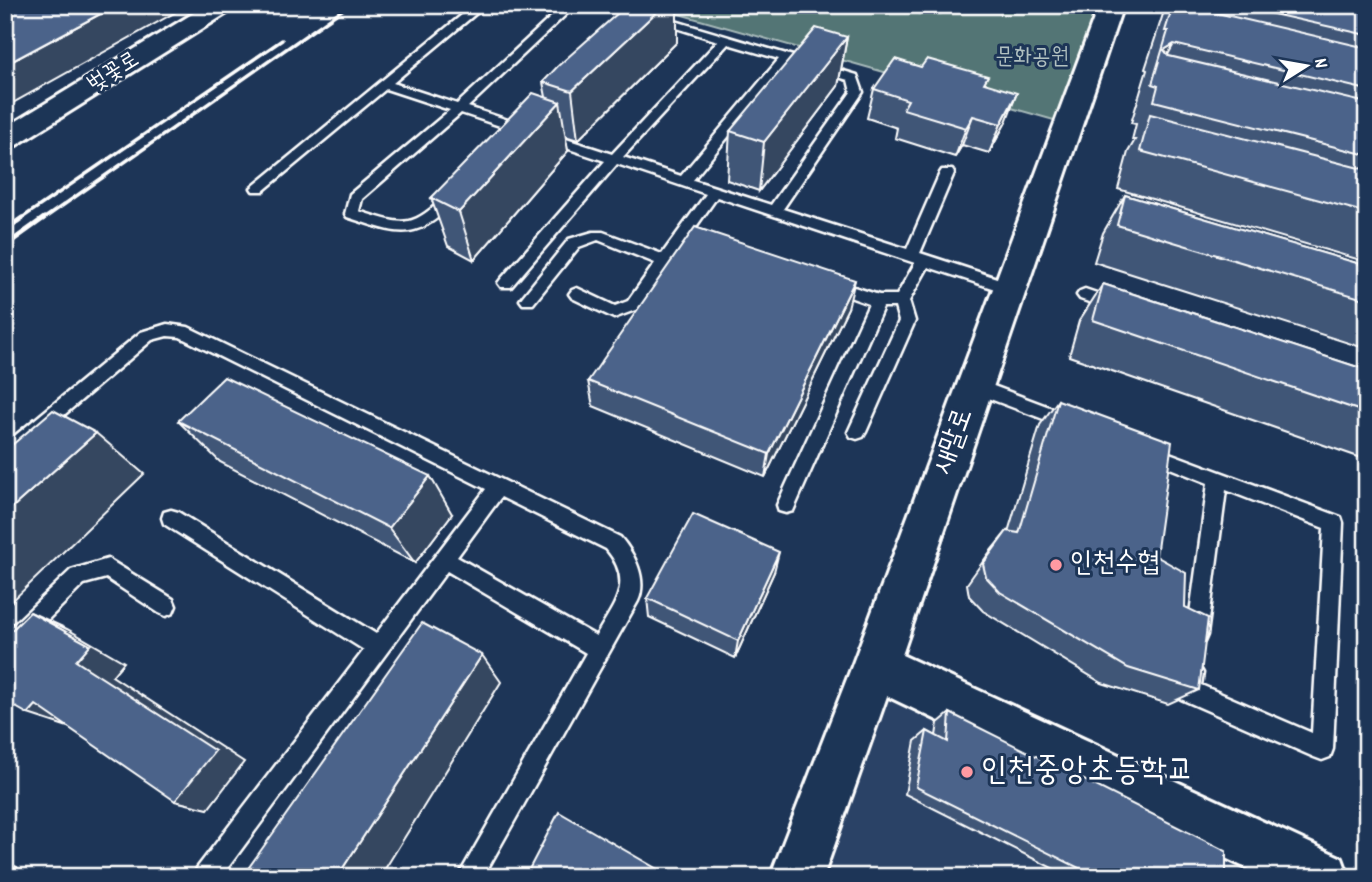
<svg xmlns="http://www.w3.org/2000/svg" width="1372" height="882" font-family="Dekko,'Poor Story',sans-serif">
<rect width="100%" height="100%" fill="#1d3557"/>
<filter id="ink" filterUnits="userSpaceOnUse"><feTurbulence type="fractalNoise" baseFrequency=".0143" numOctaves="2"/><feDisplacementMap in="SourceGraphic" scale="14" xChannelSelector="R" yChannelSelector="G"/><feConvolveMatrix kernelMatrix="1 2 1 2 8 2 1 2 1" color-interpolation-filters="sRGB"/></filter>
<g filter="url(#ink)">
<path fill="#2b4366" d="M875 666 1323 877H796Z"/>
<path fill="#527474" stroke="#a8baba" stroke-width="2" d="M647 5H1111L1068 124Z"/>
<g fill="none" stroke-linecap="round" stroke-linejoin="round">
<defs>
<path id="service" d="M474 5H486L393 83 457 104 564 5H576L468 107 612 154 718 41 604 5H621L857 75 863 92 783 209 907 249 940 173 942 170H952L954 173 920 253 1015 284 1018 288 1010 294 928 267 909 301 915 321 866 432 863 437 857 439 851 437 848 432 899 321 895 307H883L793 511 786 513 779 511 777 505 869 304 827 289 824 285 832 280 879 295H897L915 263 717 197 638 309 614 318 572 298 569 294 572 290 577 288 615 306 628 301 655 263 598 240 579 247 533 304H523L520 300 523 296 569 239 593 232H603L662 254 706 194 617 164 511 287H501L498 283 501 279 605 161 461 113 362 199 359 211C407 227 411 228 448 194H458V200C413 243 402 235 347 217L345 214 350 194 450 110 386 89 263 191H253L251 188ZM728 44 779 59 681 176 623 157ZM789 62 848 80 851 92 771 205 693 180Z
M1085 289 1120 301 1123 305 1115 311 1080 299 1077 295 1080 291Z
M167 324 188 327 620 537C634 553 648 579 638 601L483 877H458L586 653 447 571 221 877H194L197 868 364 650 164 524 162 518 164 512 171 510 178 512 376 634 486 489 180 337 167 336 152 340 11 460 5 462V444L141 332ZM501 497 606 549C635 583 614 604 596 636L457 557Z
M975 379 1076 417 1079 422 1076 427 1070 429 969 391 967 386 969 381Z
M1148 445 1341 517 1343 523 1333 749 1330 757 1322 760 1314 757 1181 699 1178 691 1185 666 1192 662 1199 666 1203 673 1201 685 1312 733 1324 528 1226 490 1207 635 1204 642 1197 645 1190 642 1187 635 1208 483 1142 457 1139 452 1142 447Z
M108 559 173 599 176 606 173 613 166 616 159 613 106 578 84 584 12 655 5 658V633L71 570Z
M5 864 16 868 19 877H5Z"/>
<path id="tertiary" d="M207 5H236L232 10 15 146 5 149V128Z
M1099 5H1123L902 655 1342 858 1349 877H1265L887 696 823 877H770L852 666Z"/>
</defs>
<use href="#service" stroke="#fff" stroke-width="5"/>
<use href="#tertiary" stroke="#fff" stroke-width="6"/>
<path stroke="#fff" stroke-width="3.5" stroke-dasharray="3.5 3.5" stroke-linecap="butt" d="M869 5C907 14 942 17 980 5"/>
<use href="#service" fill="#1d3557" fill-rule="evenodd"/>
<use href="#tertiary" fill="#1d3557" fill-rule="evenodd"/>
<path stroke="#fff" stroke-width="3.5" d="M19 220 282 40
M42 220 349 5"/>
<path stroke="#fff" stroke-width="5" d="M5 230 22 218
M5 246 44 218"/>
</g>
<path fill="#405677" stroke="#fff" stroke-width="2" d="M627 5H677V42L578 140 565 136 568 151 474 260 448 246 431 198 546 97 543 82Z
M1166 5H1367V262L1118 189 1128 152 1135 140H1132L1136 124 1131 123 1147 70 1145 69Z
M847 37 838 86 759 191 727 180 730 131Z
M921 67 986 83 1006 122 989 153 962 145 955 157 895 138 897 128 867 118 874 89Z
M1125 195 1367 266V349L1094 262 1103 233Z
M1103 284 1367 370V460L1069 356 1079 321Z
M848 308 765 477 593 406 588 381Z
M1058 400 1156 556 1185 607 1199 690 1168 704 1102 683 983 611 969 596 967 584 989 553 1007 531 1008 532 1040 425Z
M178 421 452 514 415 563 220 462Z
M774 572 735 658 649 617 647 598Z
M950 713 1226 877H1070L905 794 915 741 927 731 936 736 938 723Z"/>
<path fill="#344661" stroke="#fff" stroke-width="2" d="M117 5H182L183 8 9 105 5 106V65Z
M185 5H195L187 9Z
M664 5H677V42L578 140 572 91Z
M847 37 838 86 759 191 764 142Z
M1174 44 1153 81 1164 50Z
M1017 93 1006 122 989 153 1001 124Z
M560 102 568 151 474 260 459 212Z
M973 116 962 145 955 157 966 128Z
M855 280 848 308 765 477 769 454Z
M96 433 144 474 5 608V514Z
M430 476 452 514 415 563 389 528Z
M779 552 774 572 735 658 738 641Z
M30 612 67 629 124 662 112 676 244 762 208 809 175 801 76 661Z
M482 655 501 682 380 877H337Z
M36 705 76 718 68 727 28 714Z"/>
<path fill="#4b648a" stroke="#fff" stroke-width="2" d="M5 5H117L5 65Z
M627 5H664L572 91 543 82 558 66Z
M1173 5H1183L1367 48V90L1174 44 1164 50 1169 56 1367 103V155L1154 101 1158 86 1152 84 1168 31H1165Z
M1233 5H1367V35Z
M816 28 847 37 764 142 730 131Z
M895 59 921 67 927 59 988 76 984 83 1017 93 1001 124 973 116 966 128 903 109 908 100 874 89Z
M533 93 560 102 459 212 431 198Z
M1150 114 1367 170V213L1140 151Z
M1125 195 1367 266V300L1117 225Z
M695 227 855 280 769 454 588 381Z
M1103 284 1367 370V413L1093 320Z
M224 377 430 476 389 528 178 421Z
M1058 400 1172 442 1156 556 1186 573 1185 607 1208 618 1199 690 1128 668 1000 592 986 577 983 564 1007 531 1019 533Z
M53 410 96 433 5 514V451Z
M693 514 779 552 738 641 647 598Z
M30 612 90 645 76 661 215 751 175 801 36 705 28 714 5 701V637Z
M422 623 482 655 337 877H242Z
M950 713 1226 851V877H1097L916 787 927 731 948 742Z
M559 812 664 873 663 877H525Z"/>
</g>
<g fill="#ff9aa2" stroke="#1d3557" stroke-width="2.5">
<circle cx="1056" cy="565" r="7"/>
<circle cx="967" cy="772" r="7"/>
</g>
<g text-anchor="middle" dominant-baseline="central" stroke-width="6" stroke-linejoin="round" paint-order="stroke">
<g font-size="23" fill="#b1c0c0" stroke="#1d3557">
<text x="1032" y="58">문화공원</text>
</g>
<g font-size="23" fill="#fff" stroke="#1d3557">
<text transform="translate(114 73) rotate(-32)">벚꽃로</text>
</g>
<g font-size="28" fill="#fff" stroke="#1d3557">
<text transform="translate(955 442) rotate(-70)">새말로</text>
</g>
<g font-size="28" fill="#fff" stroke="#1d3557" text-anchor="start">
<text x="1070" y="565">인천수협</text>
</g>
<g font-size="33" fill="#fff" stroke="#1d3557" text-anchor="start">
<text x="981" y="772">인천중앙초등학교</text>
</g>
</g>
<rect width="1372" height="882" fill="none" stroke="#1d3557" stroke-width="28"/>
<rect x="14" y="14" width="1344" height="854" fill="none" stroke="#fff" stroke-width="2.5" filter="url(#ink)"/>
<g transform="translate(1306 66) rotate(79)" stroke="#1d3557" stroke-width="5" paint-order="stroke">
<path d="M0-5L12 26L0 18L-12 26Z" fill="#ffffff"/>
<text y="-10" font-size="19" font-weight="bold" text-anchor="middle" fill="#ffffff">N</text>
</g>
</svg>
